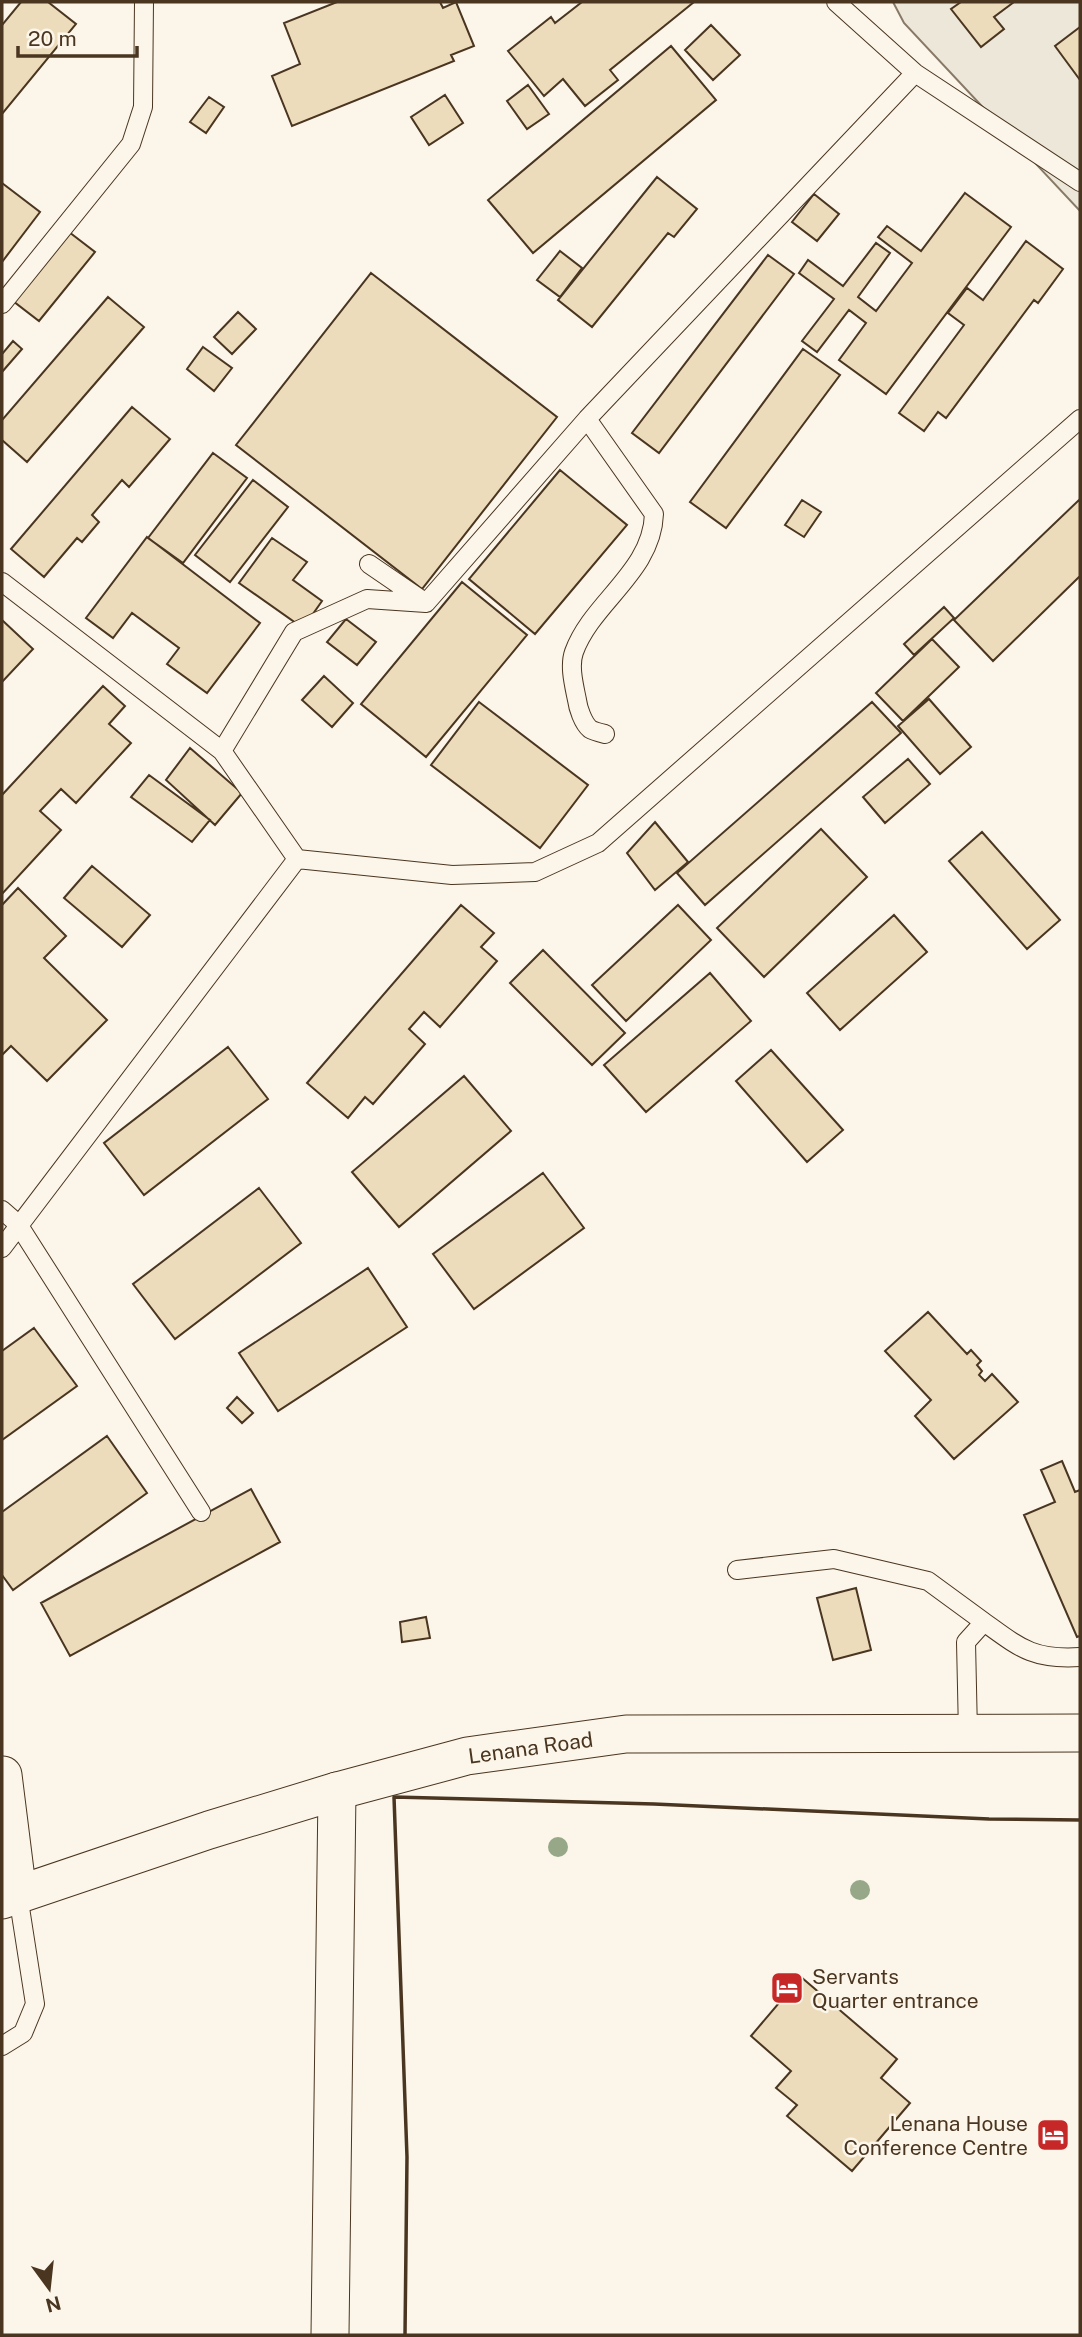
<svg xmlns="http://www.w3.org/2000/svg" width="1082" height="2337" font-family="'Public Sans',sans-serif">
<rect width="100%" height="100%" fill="#fbf6e9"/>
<path fill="#ede7d9" stroke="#887966" stroke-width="2" d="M893 2H1080V211L904 23Z"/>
<path fill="#ecdcbc" stroke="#4a3520" stroke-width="2" d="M21 2H48L76 24 2 114V25Z
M337 2H440L443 8 456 2 474 46 451 55 454 61 292 126 272 76 300 64 284 23Z
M582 2H694L610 70 618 80 585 106 563 79 544 96 508 51 551 17 555 23Z
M961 2H1014L994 17 1004 29 981 47 951 9Z
M711 25 740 55 713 80 685 50Z
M1080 27V80L1055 46Z
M671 46 716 100 533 253 488 200Z
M528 85 549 114 527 129 507 101Z
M445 95 463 123 429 145 411 117Z
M209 97 224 107 206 133 190 122Z
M657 177 697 209 674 237 668 233 592 327 558 300Z
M2 183 40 212 2 262Z
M965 193 1011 227 886 394 839 360 866 323 849 310 817 352 802 341 834 299 799 273 808 260 843 286 876 243 890 253 858 297 876 311 912 263 878 237 887 226 921 251Z
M814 194 839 214 817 241 792 222Z
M69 232 95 252 39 321 13 301Z
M1026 241 1063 269 1038 303 1034 300 946 418 938 412 924 431 899 413 964 325 948 313 967 288 983 300Z
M560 251 582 268 560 297 537 280Z
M768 255 794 274 659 453 632 433Z
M371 273 557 417 422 589 236 445Z
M108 297 144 327 27 462 2 440V420Z
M238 312 256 329 232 354 214 337Z
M13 341 22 349 2 372V354Z
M203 347 232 368 214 391 187 369Z
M803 349 840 375 726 528 690 502Z
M132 407 170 439 129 487 122 480 92 515 99 522 82 542 77 538 44 577 11 549Z
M213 453 247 478 183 563 148 538Z
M560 470 627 525 535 634 469 579Z
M253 480 288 507 230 582 195 555Z
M1080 499V576L993 661 954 620Z
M802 500 821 512 804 537 785 525Z
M147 537 260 623 207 693 167 664 179 648 132 613 113 638 86 618Z
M272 538 307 562 293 580 322 601 303 628 239 583Z
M462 582 527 635 426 757 361 704Z
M944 607 954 618 914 655 904 644Z
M346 619 376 642 357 665 327 642Z
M2 620 33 649 2 682Z
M932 639 959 667 903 721 876 693Z
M324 676 353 703 332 727 302 700Z
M103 686 125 706 109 724 131 743 76 803 61 789 40 811 61 830 2 894V795Z
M929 699 971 747 940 774 898 726Z
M479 702 588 785 540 848 431 765Z
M872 702 901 733 705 905 677 873Z
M190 748 242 793 215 825 166 780Z
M908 759 930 784 885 823 863 797Z
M149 775 210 820 192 842 131 797Z
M655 822 688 862 655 890 627 853Z
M821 829 867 877 764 977 717 928Z
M982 832 1060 920 1027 949 949 861Z
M92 866 150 915 122 947 64 898Z
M18 888 66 936 44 958 107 1020 47 1081 11 1046 2 1055V905Z
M461 905 494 933 481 947 497 961 440 1027 424 1012 409 1029 425 1044 373 1104 365 1097 348 1118 307 1083Z
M678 905 711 940 626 1021 592 985Z
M894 915 927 952 840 1030 807 993Z
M543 950 625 1033 592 1065 510 983Z
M710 973 751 1021 646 1112 604 1065Z
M228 1047 268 1099 144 1195 104 1143Z
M771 1050 843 1130 807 1162 736 1081Z
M464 1076 511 1131 399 1227 352 1172Z
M543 1173 584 1228 474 1309 433 1254Z
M259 1188 301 1243 175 1339 133 1284Z
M368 1268 407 1327 278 1411 239 1353Z
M928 1312 967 1354 971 1350 981 1361 977 1365 982 1371 979 1375 985 1381 992 1374 1018 1402 954 1459 915 1416 931 1400 885 1351Z
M34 1328 77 1386 2 1440V1351Z
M237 1397 253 1413 242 1423 227 1408Z
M107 1436 147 1493 13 1590 2 1575V1512Z
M1062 1461 1075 1492 1080 1490V1636L1077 1637 1024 1515 1055 1502 1041 1470Z
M251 1489 280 1542 70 1656 41 1603Z
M856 1588 871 1650 833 1660 817 1598Z
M426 1617 430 1638 402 1642 400 1622Z
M801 1977 897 2059 881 2078 910 2103 852 2171 787 2116 797 2105 776 2088 791 2071 751 2036Z"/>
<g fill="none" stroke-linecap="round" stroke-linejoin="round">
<defs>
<path id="lane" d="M836 2 915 73 1080 182
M2 304 131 144 143 107 144 2
M587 419 654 514C652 572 592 602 574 652 569 666 574 685 577 700 578 708 583 723 590 729 593 731 601 733 605 734
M369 564 426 603
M2 582 222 751
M297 859 222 751 294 632 367 599 426 603 587 419 915 73
M2 1210 18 1224 201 1512
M2 1248 297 859 452 875 535 872 598 843 1080 419
M737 1570 834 1559 928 1581 984 1622
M968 1733 966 1642 984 1622C1020 1648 1033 1660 1080 1657
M2 2046 23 2033 35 2004 18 1895"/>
<g id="street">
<path d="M3 1775 18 1895"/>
<path id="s1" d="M2 1900 209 1830 337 1791 467 1756 626 1734 1080 1733"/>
<path d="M330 2335 337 1791"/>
</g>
</defs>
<use href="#lane" stroke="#4a3520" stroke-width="20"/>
<use href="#street" stroke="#4a3520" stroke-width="39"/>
<use href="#lane" stroke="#fbf6e9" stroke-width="18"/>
<use href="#street" stroke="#fbf6e9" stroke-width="37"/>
<path stroke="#4a3520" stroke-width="3.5" d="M405 2335 407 2157 394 1797 654 1804 989 1819 1080 1820"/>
</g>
<g fill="#96a887">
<circle cx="558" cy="1847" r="10"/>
<circle cx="860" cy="1890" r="10"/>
</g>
<defs>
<symbol id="hotel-square" viewBox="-11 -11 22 22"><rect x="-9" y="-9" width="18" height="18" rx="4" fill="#c62828" stroke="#fbf6e9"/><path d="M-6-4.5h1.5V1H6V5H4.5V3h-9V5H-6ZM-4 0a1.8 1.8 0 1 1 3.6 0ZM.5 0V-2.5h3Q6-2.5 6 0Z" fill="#fff"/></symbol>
</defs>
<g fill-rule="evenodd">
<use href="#hotel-square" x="768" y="1969" width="38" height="38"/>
<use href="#hotel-square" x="1034" y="2116" width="38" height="38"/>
</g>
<g text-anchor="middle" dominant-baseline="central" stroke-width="5" stroke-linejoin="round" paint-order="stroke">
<g font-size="21" fill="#4a3520" stroke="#fbf6e9">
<text stroke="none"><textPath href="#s1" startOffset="551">Lenana Road</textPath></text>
</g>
<g font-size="21" fill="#4a3520" stroke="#fbf6e9" text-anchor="start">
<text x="812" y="1976">Servants<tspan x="812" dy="24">Quarter entrance</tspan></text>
<text x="1028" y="2123" text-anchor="end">Lenana House<tspan x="1028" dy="24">Conference Centre</tspan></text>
</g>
</g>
<rect width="1082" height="2337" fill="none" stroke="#4a3520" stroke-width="7"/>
<g transform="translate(49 2288) rotate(165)" stroke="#fbf6e9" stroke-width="5" paint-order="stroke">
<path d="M0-5L12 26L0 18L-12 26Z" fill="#4a3520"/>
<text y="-10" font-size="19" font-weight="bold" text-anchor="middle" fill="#4a3520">N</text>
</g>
<path d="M18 46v10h119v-10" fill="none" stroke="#4a3520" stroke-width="3.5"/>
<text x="28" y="46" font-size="21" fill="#4a3520" stroke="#fbf6e9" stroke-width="5" paint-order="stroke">20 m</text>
</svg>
